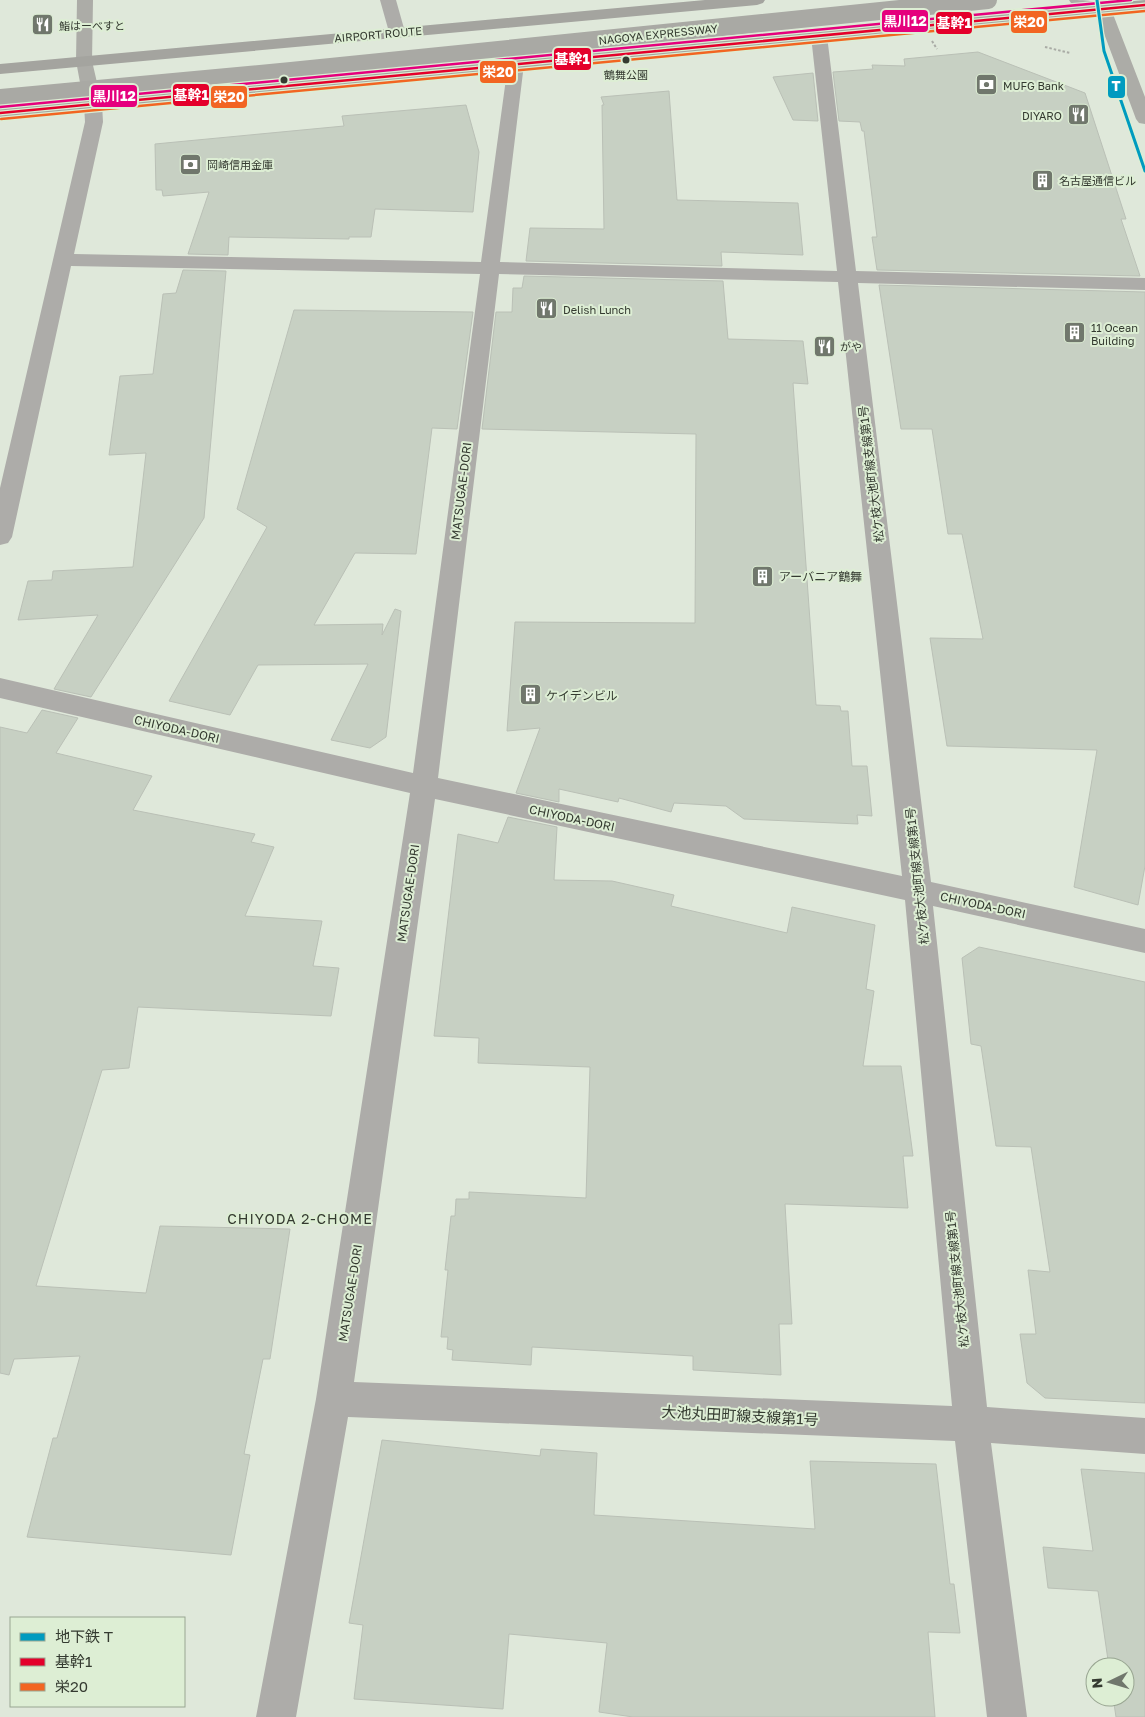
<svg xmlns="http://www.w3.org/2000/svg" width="1145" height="1717" font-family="'Golos Text','Noto Sans JP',sans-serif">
<rect width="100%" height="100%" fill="#dfe8da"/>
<path fill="#c7d0c3" stroke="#bac0b6" d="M978 52 1085 93 1126 219H1121L1140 276 877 270 872 237H877L864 131H862L860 122 839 121 833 72 873 69 872 65 905 66 904 59Z
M813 73 818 121 793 120 773 77Z
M669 91 677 200 798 203 803 255 721 252 722 266 526 261 530 228 604 229 602 105H604L601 97Z
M466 105 479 152 473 212 375 209 371 237H349V239L229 237 228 255 188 254 209 192 163 196 162 190H156L155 144 344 126 342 116Z
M183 270 226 271 204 518 91 697 54 689 98 615 18 620 28 581 52 580 53 571 133 567 146 453 109 455 120 376 153 374 163 294 176 293Z
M524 276 723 281 728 339 803 341 808 384 793 383 816 705 840 706 841 711H848L852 766H867L872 816 857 815 858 824 744 819 726 806 674 803 671 812 619 798 618 802 559 789V802L516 793 540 728 507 731 515 622 695 623 696 434 482 429 496 312H512L513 288H522Z
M879 285 1145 292V866L1138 905 1074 887 1097 750 947 746 930 638 983 639 962 534H948L932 429H901Z
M294 310 473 312 457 429 432 428 416 554 355 553 314 625 383 624 382 635 395 609 401 611 386 737 370 748 331 740 368 664 258 665 230 715 169 701 267 527 237 509Z
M42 710 78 718 56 753 152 776 133 810 255 834 251 842 274 847 245 916 322 921 313 966 339 968 331 1016 138 1007 129 1068 102 1070 36 1286 146 1293 160 1226 290 1229 270 1359H263L244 1454 250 1455 231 1555 27 1537 53 1438H57L80 1356 14 1359 9 1375 0 1373V727L27 733Z
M508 817 557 827 554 880 612 881 674 895 671 906 787 933 792 907 875 925 866 989 874 991 863 1066H901L913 1156H903L908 1208 785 1204 792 1324H779L781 1375 693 1370V1356L532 1347 531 1365 452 1360 453 1350 447 1349 448 1337H441L448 1270H445L451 1216H455L456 1199H469V1192L586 1198 590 1067 478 1063 479 1038 434 1036 458 834 498 843Z
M979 947 1145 982V1403L1045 1398 1027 1383 1020 1334H1036L1028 1270 1050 1272 1031 1147 996 1146 981 1046 971 1044 962 958Z
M382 1440 540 1456 541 1449 597 1453 594 1515 815 1529 810 1461 936 1464 950 1584H954L960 1633 928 1632 935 1717H633L599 1712 607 1643 509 1634 503 1709 354 1699 363 1625 349 1623Z
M1081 1469 1145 1473V1717H1116L1113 1697H1125V1667H1109L1098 1591 1048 1588 1043 1547 1093 1551Z"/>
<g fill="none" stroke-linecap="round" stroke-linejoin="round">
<path stroke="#a9aba5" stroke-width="2" stroke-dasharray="2.5 2" stroke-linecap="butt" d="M1045 47 1070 53"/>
<path fill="#adaca9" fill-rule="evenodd" d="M380 0H396L405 32 403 35H391L389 32Z
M819 31 825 33 827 36 856 271 1145 278V290L858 283 931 882 1145 929V953L933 906 987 1407 1145 1418V1454L991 1443 1027 1717H987L955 1441 348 1417 296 1717H256L316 1399 410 793 0 698V678L413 773 480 274 71 266 12 537 8 543 0 545V488L85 122 84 104 87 100H99L102 104 103 122 74 254 481 262 508 64 510 61H522L524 64 500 262 837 271 811 36 813 33ZM499 274 838 282 902 876 438 778ZM435 799 905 900 952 1406 354 1382Z"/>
<path fill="#acaca7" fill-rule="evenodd" d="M77 0H93L92 61 102 104 99 108H87L84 104 76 61Z
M1069 0C1082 0 1102 0 1111 9L1145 97V124L1139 123 1136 119 1096 12 1071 3Z"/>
<path fill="#a4a49f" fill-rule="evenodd" d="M705 0H765L763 3 757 5 0 74V64Z
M1145 0V10L0 118V108Z"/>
<path stroke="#a9aba5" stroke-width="2" stroke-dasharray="2.5 2" stroke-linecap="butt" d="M932 41 937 49"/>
<path stroke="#a9a9a4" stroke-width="18" d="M0 98 291 71 988 0"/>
<defs>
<path id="bus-1" d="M0 113 1145 5"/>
<path id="bus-2" d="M1 119 1145 11"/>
<path id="bus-3" d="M0 107 1131 0"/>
</defs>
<use href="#bus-1" stroke="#ddeed4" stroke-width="5"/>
<use href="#bus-2" stroke="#ddeed4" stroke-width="5"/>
<use href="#bus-3" stroke="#ddeed4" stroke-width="5"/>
<use href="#bus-1" stroke="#e4002b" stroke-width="2.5"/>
<use href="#bus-2" stroke="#f26522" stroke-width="2.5"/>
<use href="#bus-3" stroke="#e5007d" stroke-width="2.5"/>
<defs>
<path id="metro-1" d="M1097 0 1104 51 1145 171"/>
</defs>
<use href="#metro-1" stroke="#ddeed4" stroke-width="5.5"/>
<use href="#metro-1" stroke="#009bbf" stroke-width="3"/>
</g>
<defs>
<symbol id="restaurant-square" viewBox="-11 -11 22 22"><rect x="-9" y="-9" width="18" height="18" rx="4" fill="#70776c" stroke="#ddeed4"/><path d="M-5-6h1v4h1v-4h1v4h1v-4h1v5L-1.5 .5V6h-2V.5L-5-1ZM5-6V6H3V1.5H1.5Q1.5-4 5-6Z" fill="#fff"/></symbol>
<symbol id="bank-square" viewBox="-11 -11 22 22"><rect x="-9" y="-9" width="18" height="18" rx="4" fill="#70776c" stroke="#ddeed4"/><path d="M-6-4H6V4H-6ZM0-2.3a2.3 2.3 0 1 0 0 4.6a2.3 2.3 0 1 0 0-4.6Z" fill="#fff"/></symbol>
<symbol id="building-square" viewBox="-11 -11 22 22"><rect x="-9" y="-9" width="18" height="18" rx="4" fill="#70776c" stroke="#ddeed4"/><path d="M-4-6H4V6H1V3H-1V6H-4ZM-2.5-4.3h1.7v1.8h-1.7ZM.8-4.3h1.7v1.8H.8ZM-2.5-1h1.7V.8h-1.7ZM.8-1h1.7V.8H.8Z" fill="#fff"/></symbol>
</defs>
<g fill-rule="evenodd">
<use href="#restaurant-square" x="30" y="12" width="25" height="25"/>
<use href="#bank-square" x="974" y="72" width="25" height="25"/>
<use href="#restaurant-square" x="1066" y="102" width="25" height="25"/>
<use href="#bank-square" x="178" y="152" width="25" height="25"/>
<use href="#building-square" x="1030" y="168" width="25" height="25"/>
<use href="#restaurant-square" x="534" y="296" width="25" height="25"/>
<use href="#building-square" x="1062" y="320" width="25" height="25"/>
<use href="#restaurant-square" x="812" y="334" width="25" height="25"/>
<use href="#building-square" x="750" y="564" width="25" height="25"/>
<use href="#building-square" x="518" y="682" width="25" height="25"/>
</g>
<g fill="#343a30" stroke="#ddeed4" stroke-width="2">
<circle cx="626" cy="60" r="4.5"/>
<circle cx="284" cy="80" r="4.5"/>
</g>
<g text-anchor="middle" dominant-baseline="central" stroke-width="4" stroke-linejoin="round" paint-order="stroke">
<g font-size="11" fill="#343a30" stroke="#ddeed4" text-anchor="start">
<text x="59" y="25">鮨はーべすと</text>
<text x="1003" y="85">MUFG Bank</text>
<text x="1062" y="115" text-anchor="end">DIYARO</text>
<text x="207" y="164">岡崎信用金庫</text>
<text x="1059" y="180">名古屋通信ビル</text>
<text x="563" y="309">Delish Lunch</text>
<text x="1091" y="327">11 Ocean<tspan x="1091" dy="13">Building</tspan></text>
<text x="840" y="346">がや</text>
</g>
<g font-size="11" fill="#343a30" stroke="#ddeed4">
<text transform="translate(378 34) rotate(-5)">AIRPORT ROUTE</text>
<text transform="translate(658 34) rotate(-6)">NAGOYA EXPRESSWAY</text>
</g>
<g font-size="11" fill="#343a30" stroke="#ddeed4">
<text x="626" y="74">鶴舞公園</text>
</g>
<g font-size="12" fill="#343a30" stroke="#ddeed4">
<text transform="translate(871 474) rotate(-97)">松ケ枝大池町線支線第1号</text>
<text transform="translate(461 491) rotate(-83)">MATSUGAE-DORI</text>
<text transform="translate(177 729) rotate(13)">CHIYODA-DORI</text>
<text transform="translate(572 818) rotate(12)">CHIYODA-DORI</text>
<text transform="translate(917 876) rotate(-96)">松ケ枝大池町線支線第1号</text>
<text transform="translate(408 893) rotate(-82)">MATSUGAE-DORI</text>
<text transform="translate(983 905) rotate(12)">CHIYODA-DORI</text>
<text transform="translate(957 1279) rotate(-96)">松ケ枝大池町線支線第1号</text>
<text transform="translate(350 1293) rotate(-81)">MATSUGAE-DORI</text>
</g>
<g font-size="12" fill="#343a30" stroke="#ddeed4" text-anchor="start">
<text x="779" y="576">アーバニア鶴舞</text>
<text x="546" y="695">ケイデンビル</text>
</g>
<g font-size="14" letter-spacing="1" fill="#343a30" stroke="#ddeed4">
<text x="300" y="1218">CHIYODA 2-CHOME</text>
</g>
<g font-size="15" fill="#343a30" stroke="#ddeed4">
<text transform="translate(740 1415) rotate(3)">大池丸田町線支線第1号</text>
</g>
</g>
<g stroke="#ddeed4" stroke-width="2">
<rect x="881" y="9" width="48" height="24" rx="5" fill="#e5007d"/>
<rect x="1010" y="10" width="38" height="24" rx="5" fill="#f26522"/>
<rect x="935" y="11" width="38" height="24" rx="5" fill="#e4002b"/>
<rect x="553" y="47" width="39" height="24" rx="5" fill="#e4002b"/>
<rect x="479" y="60" width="38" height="24" rx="5" fill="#f26522"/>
<rect x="1107" y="75" width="19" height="24" rx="5" fill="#009bbf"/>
<rect x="172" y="83" width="38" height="24" rx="5" fill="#e4002b"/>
<rect x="90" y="84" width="48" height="24" rx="5" fill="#e5007d"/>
<rect x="210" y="85" width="38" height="24" rx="5" fill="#f26522"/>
</g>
<g font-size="14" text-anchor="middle" font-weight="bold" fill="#fff">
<text x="905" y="26">黒川12</text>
<text x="1029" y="27">栄20</text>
<text x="954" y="28">基幹1</text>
<text x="572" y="64">基幹1</text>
<text x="498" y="77">栄20</text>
<text x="1116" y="91">T</text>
<text x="191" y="100">基幹1</text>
<text x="114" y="101">黒川12</text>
<text x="229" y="102">栄20</text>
</g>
<rect x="10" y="1617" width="175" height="90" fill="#ddeed4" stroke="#99a692"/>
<rect x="20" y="1633" width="25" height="8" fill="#009bbf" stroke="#99a692"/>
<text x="55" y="1642" font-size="15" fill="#343a30">地下鉄 T</text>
<rect x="20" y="1658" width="25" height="8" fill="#e4002b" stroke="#99a692"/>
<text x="55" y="1667" font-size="15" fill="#343a30">基幹1</text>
<rect x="20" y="1683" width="25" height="8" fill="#f26522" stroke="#99a692"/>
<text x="55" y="1692" font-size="15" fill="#343a30">栄20</text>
<g transform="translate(1110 1682) rotate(265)"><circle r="24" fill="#ddeed4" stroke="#99a692"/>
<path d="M0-4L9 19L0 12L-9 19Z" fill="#70776c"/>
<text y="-8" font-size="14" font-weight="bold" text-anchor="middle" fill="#343a30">N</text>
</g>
</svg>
